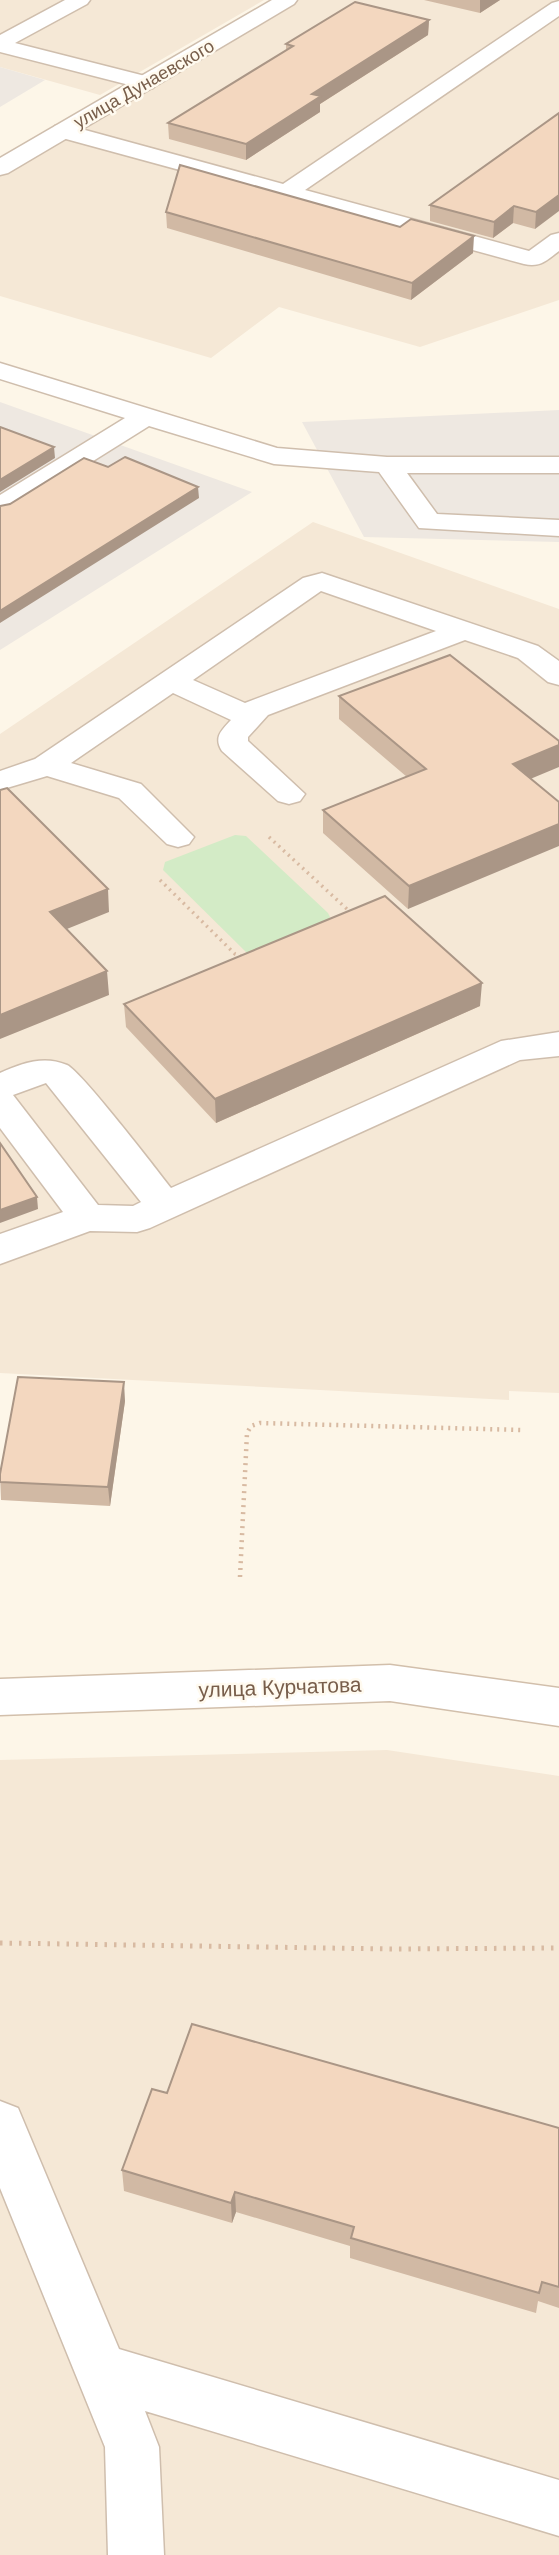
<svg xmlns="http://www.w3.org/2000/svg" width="559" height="2555" font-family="Helvetica,sans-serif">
<rect width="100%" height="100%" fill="#fdf6e8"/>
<path fill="#f5e8d6" d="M0 0H264L100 95 0 67Z
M298 0H559V300L420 347 279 307 211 358 0 296V176Z
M313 522 559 609V1393L509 1391V1400L0 1373V734Z
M387 1750 559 1776V2555H0V1760Z"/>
<path fill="#eee8e1" d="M0 67 45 80 0 107Z
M0 402 252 492 0 650Z
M559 410V542L364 537 302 422Z"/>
<path fill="#d3ebc6" d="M235 835 246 836 328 913 330 917 327 921 248 954 163 870 165 862Z"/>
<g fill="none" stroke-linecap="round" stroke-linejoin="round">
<defs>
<path id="lane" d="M65 0H90L87 4 15 43 153 78 156 83 153 88 145 89 0 52V35Z
M559 1V16L305 190 529 251 551 235 559 233V251C547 260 540 268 524 264L55 136 52 131 55 126 63 124 283 184 552 3Z
M0 363 277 448 387 457H559V473H407L437 514 559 520V536L419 528 379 472 274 464 149 426 10 513 0 515V495L125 418 0 379Z
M322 573 538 646 559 661V685L548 682 518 658 465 640 268 715 248 737V741L305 794 300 801 289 804 278 801 222 751C213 737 222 730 231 720L173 693 71 763 141 784 194 837 189 844 178 847 167 844 119 798 47 776 0 790V771L35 759 303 578ZM321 591 436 631 245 703 193 680Z
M559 1032V1056L520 1060 150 1228 137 1232 90 1231 0 1264V1234L63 1212 0 1128V1073C22 1063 44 1055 67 1065 81 1071 156 1169 171 1188L501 1041ZM46 1083 141 1202 133 1206 98 1205 13 1095Z
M0 2101 18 2108 119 2349 559 2480V2536L145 2411 159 2447 164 2555H108L105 2447 0 2188Z"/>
<path id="street" d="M272 0H297L294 4 8 173 0 175V158Z"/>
<path id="secondary" d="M390 1665 559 1688V1726L390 1701 0 1715V1679Z"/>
</defs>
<use href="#lane" stroke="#cfbead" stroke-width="3"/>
<use href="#street" stroke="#cfbead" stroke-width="3"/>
<use href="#secondary" stroke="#d2bfab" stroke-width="3"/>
<path stroke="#d8baa2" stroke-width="3.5" stroke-dasharray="2 4.5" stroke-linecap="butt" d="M269 837 348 910 347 916
M160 880 235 954 243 957"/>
<path stroke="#d8baa2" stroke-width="4.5" stroke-dasharray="2 5" stroke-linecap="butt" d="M240 1577 247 1433 251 1426 260 1423 522 1430"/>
<path stroke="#d8baa2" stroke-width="5" stroke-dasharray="2.5 7" stroke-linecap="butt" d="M0 1943 391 1949 559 1948"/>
<use href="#lane" fill="#fff" fill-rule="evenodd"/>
<use href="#street" fill="#fff" fill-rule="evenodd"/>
<use href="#secondary" fill="#fff" fill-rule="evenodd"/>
</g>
<path fill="#d1b9a4" d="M424 0H500L480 13Z
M429 20 428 35 320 104V112L246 160 169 139 168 123 286 51V44Z
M559 113 535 229 513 223 493 238 430 221V205Z
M166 212 473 253 411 300 167 228Z
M339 696 531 779 408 909 323 833V810L407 777 339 719Z
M124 1004 480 1006 216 1123 126 1027Z
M125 1401 110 1506 1 1500 0 1474Z
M167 2093 559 2128V2308L538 2301 536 2313 350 2258V2246L236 2212 232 2223 124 2191 122 2170Z"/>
<path fill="#aa9686" d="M480 0H500L480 13Z
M429 20 428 35 320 104V112L246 160V144L312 94Z
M559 195V211L535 229 536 212Z
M514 206 513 223 493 238 494 222Z
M474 236 473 253 411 300 412 283Z
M54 447 55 458 0 492V480Z
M198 487 199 498 0 623V611Z
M559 745V767L511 787 513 764Z
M559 824V846L408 909 409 886Z
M108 889 109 912 52 935 50 912Z
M107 971 109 995 0 1039V1015Z
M482 983 480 1006 216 1123 215 1099Z
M37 1197 38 1209 0 1223V1210Z
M124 1382 125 1401 110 1506 108 1487Z
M235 2192 236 2212 232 2223 231 2203Z"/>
<path fill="#f3d7bf" stroke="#aa9686" stroke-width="2" d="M355 2 429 20 312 94 321 96 246 144 168 123 293 46 286 44Z
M559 113V195L536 212 514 206 494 222 430 205Z
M180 165 400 227 411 219 474 236 412 283 166 212Z
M0 427 54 447 0 480Z
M125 457 198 487 0 611V506L10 504 84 458 108 467Z
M450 655 559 741V745L513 764 559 802V824L409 886 323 810 426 769 339 696Z
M7 788 108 889 50 912 107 971 0 1015V790Z
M385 896 482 983 215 1099 124 1004Z
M0 1143 37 1197 0 1210Z
M18 1377 124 1382 108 1487 0 1482V1474Z
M192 2024 559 2128V2287L542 2282 539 2293 351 2238 354 2227 235 2192 231 2203 122 2170 152 2089 167 2093Z"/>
<g text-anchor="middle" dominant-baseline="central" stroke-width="5" stroke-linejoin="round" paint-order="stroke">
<g font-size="18" fill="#785e4b" stroke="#fffaef">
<text transform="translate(144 84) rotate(-30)">улица Дунаевского</text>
</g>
<g font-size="21" fill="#785e4b" stroke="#fffaef">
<text transform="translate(280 1687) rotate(-2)">улица Курчатова</text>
</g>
</g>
</svg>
